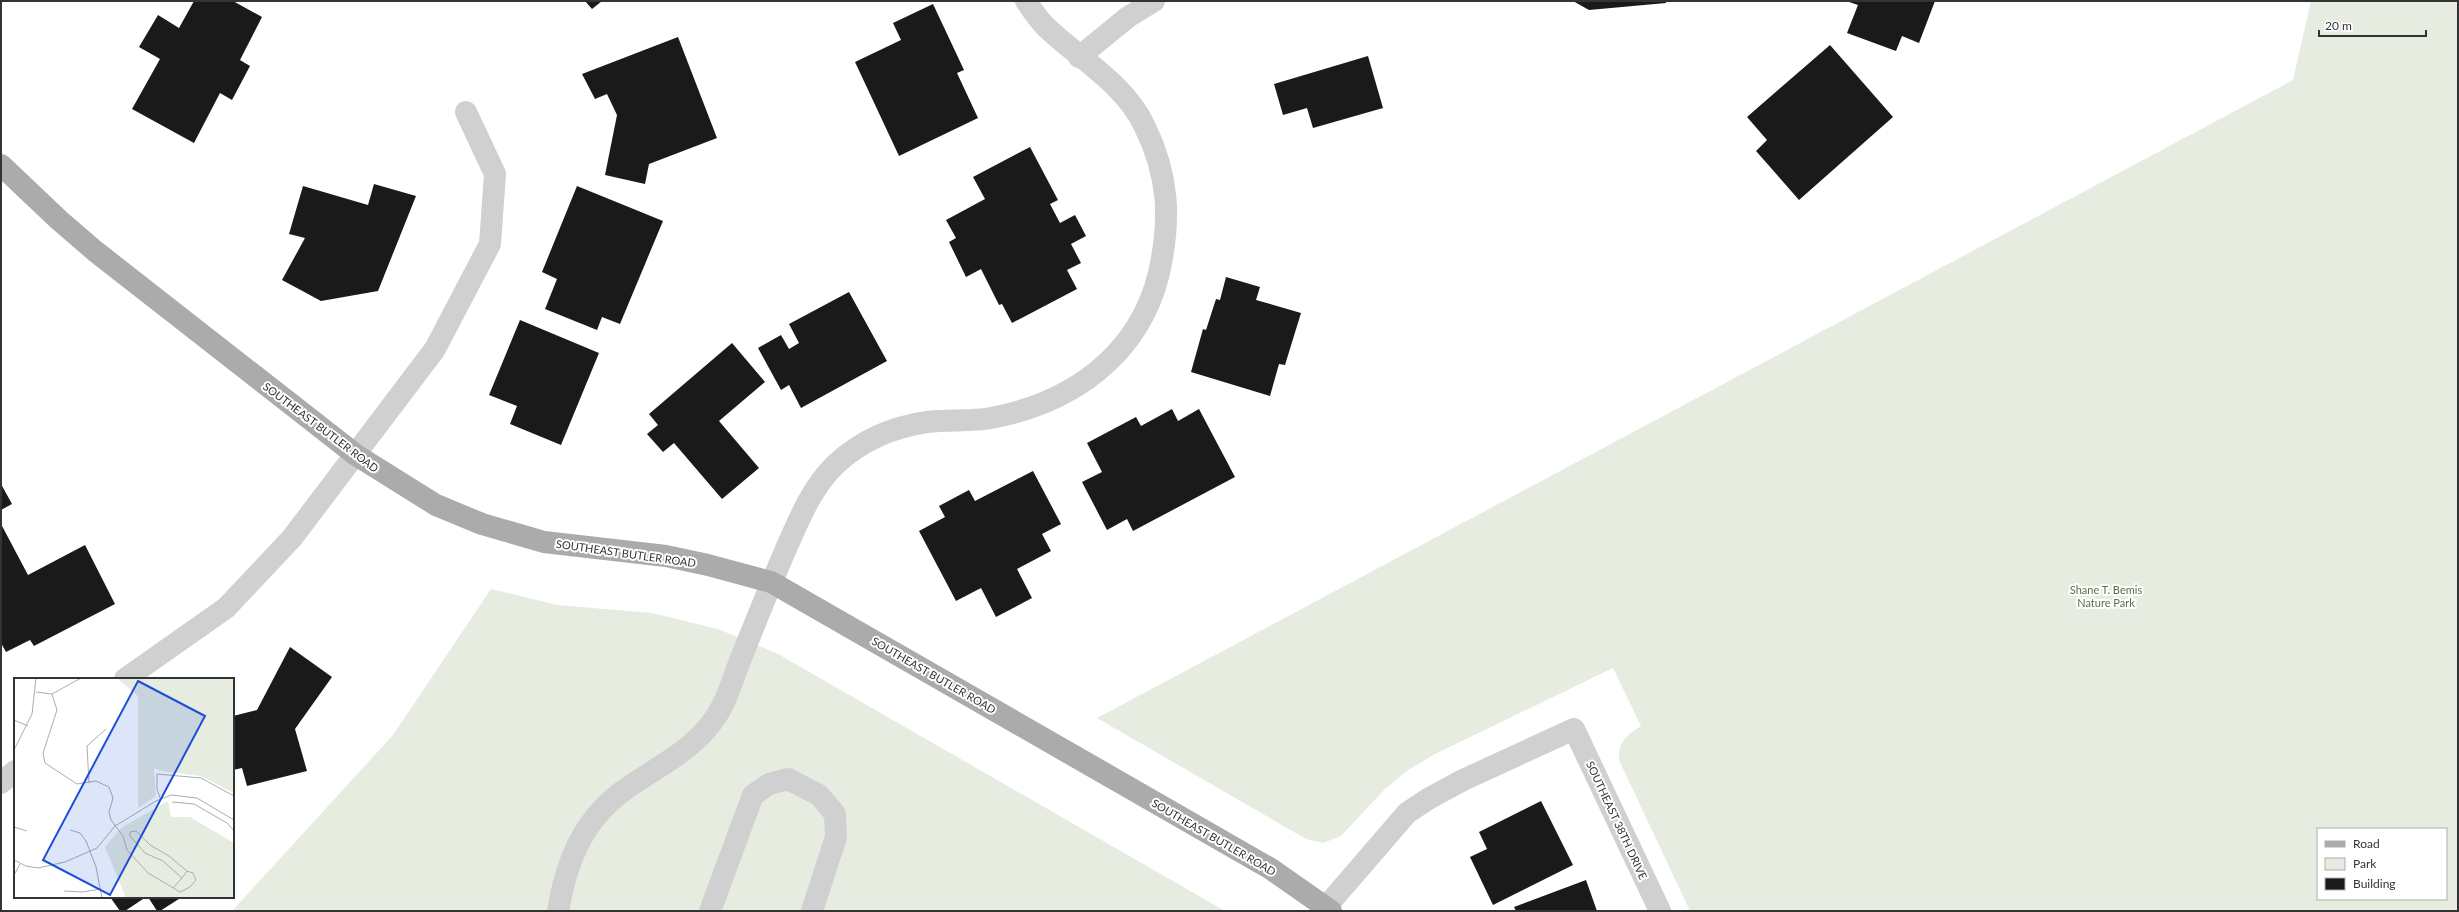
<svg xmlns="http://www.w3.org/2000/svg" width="2459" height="912" font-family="Lato,sans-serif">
<rect width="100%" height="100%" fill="#fff"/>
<path fill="#e6ecdf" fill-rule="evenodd" d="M2311 1H2458V911H1690L1619 760C1618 742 1627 735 1641 726L1613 668 1435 754 1408 770 1385 789 1341 836 1323 843 1306 839 1097 718 2293 80ZM2318 829H2446V899H2318Z
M491 589 557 605 652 613 718 629 778 654 1225 911H232L393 735Z"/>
<path fill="#1a1a1a" d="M194 1H233L262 17 240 60 250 66 232 100 220 93 194 143 132 109 160 59 139 47 158 15 179 28Z
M585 1H602L592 9Z
M1573 1H1666V3L1589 10Z
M1846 1H1935L1919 43 1902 36 1896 51 1847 33 1858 5Z
M933 4 964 70 957 73 978 118 899 156 855 62 901 40 893 23Z
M678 37 717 138 649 164 645 184 605 175 617 115 607 94 595 99 582 74Z
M1830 45 1893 117 1799 200 1756 151 1767 140 1747 117Z
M1368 56 1383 108 1313 128 1307 108 1283 115 1274 84Z
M1030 147 1058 200 1050 204 1060 223 1075 215 1086 236 1071 244 1081 263 1067 270 1077 289 1012 323 1002 304 999 305 981 269 966 277 949 242 956 238 946 220 985 199 973 177Z
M374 184 416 196 378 291 321 301 282 280 305 238 289 234 303 186 368 205Z
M577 186 663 221 620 324 602 317 597 330 545 309 557 279 542 272Z
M1226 277 1260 287 1256 300 1301 313 1285 365 1279 364 1270 396 1191 372 1203 329 1206 330 1216 299 1220 300Z
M849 292 887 361 801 408 789 385 781 390 758 348 781 335 789 349 799 343 789 324Z
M520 320 599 353 561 445 510 424 517 406 489 395Z
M732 343 765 382 719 421 759 468 722 499 674 443 663 452 647 434 658 425 649 414Z
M1172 409 1178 421 1199 409 1235 477 1133 531 1127 519 1107 530 1082 482 1102 472 1087 443 1136 417 1141 426Z
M1033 471 1061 524 1042 534 1051 551 1017 569 1032 598 996 617 981 588 956 601 919 531 945 517 939 506 969 490 975 501Z
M1 484 12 504 1 510Z
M1 524 28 575 85 545 115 604 34 646 30 640 6 652 1 643Z
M290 647 332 677 295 729 307 771 247 786 242 768 233 770V716L257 710Z
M1541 801 1573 865 1493 905 1470 857 1487 849 1479 832Z
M1586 880 1597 911H1516L1514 907Z
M110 897H146L125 911H120Z
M148 897H182L160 911H157Z"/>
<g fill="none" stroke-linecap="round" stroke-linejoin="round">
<path stroke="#d0d0d0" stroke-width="22" d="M1079 57 1128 17 1154 1
M125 679 226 608 292 538 435 349 490 244 495 174 466 112
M1 783 15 771
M1326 907 1407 813 1428 799 1463 780 1574 729 1660 911
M558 911C566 863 582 821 623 791 651 770 686 755 709 726 724 709 731 685 739 663 754 626 769 588 785 551 799 520 811 488 836 464 862 440 892 427 927 422 948 419 970 422 991 418 1071 403 1139 356 1159 273 1171 219 1169 175 1144 125 1124 83 1078 58 1045 26 1038 19 1032 10 1026 1
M710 911 753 795 769 784 788 779 819 795 835 814 836 837 812 911"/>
<path stroke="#ababab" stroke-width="22" d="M1 165 59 220 95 251 356 455 436 505 482 524 544 542 666 556 708 565 771 582 1271 869 1331 911"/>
</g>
<g text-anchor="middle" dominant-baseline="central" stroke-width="4" stroke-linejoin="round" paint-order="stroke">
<g font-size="11" fill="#333" stroke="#fff">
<text transform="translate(321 427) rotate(37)">SOUTHEAST BUTLER ROAD</text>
<text transform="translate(626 553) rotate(8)">SOUTHEAST BUTLER ROAD</text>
<text transform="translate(934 675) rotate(30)">SOUTHEAST BUTLER ROAD</text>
<text transform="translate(1617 820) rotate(65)">SOUTHEAST 38TH DRIVE</text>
<text transform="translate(1214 837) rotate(30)">SOUTHEAST BUTLER ROAD</text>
</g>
<g font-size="11" fill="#56703f" stroke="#fff">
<text x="2106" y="589">Shane T. Bemis<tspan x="2106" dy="13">Nature Park</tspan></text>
</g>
</g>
<g transform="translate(14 678)">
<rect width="220" height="220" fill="#fff"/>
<path d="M106 0H220V115L187 98 147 93 140 90 142 118 124 130V18L105 2ZM154 123 157 139H176L220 165V220H112L91 169 107 150Z" fill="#e6ecdf"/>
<path fill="none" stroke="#adadad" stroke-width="1" d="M22 14 38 16 67 0M38 16 43 32 29 75 31 85 63 106 82 103 95 109 99 120 95 134 97 142 109 158 113 172 134 195 166 214 176 209 182 202 179 195 173 193M0 42 14 48M0 72 18 36 22 0M75 105 73 68 92 51M146 120 143 111V96L187 100 220 118M158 124 180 126 213 145 220 153M0 149 13 153M56 152 66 155 72 163 82 189 88 220M0 182 12 188 24 190 51 184 83 170 101 148 142 123 157 117 183 120 220 142M0 197 6 186M159 210 168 200 173 193 155 178 136 167 122 153 116 154V158L131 175 149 183 168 200M50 213 69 214 86 211"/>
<path fill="#1d4ed8" fill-opacity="0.15" stroke="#1d4ed8" stroke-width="2" d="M124 3 191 38 96 217 29 182Z"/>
<rect width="220" height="220" fill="none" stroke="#333" stroke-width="2"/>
</g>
<rect width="2459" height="912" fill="none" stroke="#333333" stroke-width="4"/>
<rect x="2317" y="828" width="130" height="72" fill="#ffffff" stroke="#adadad"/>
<rect x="2325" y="841" width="20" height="6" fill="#ababab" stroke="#adadad"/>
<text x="2353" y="848" font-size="12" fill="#333333">Road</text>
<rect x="2325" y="858" width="20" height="12" fill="#e6ecdf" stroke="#adadad"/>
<text x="2353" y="868" font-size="12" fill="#333333">Park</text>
<rect x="2325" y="878" width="20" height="12" fill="#1a1a1a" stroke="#adadad"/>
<text x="2353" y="888" font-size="12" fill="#333333">Building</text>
<path d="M2319 30v6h107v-6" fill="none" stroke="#333333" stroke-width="2"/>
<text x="2325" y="30" font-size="12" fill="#333333" stroke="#ffffff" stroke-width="3" paint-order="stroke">20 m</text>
</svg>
